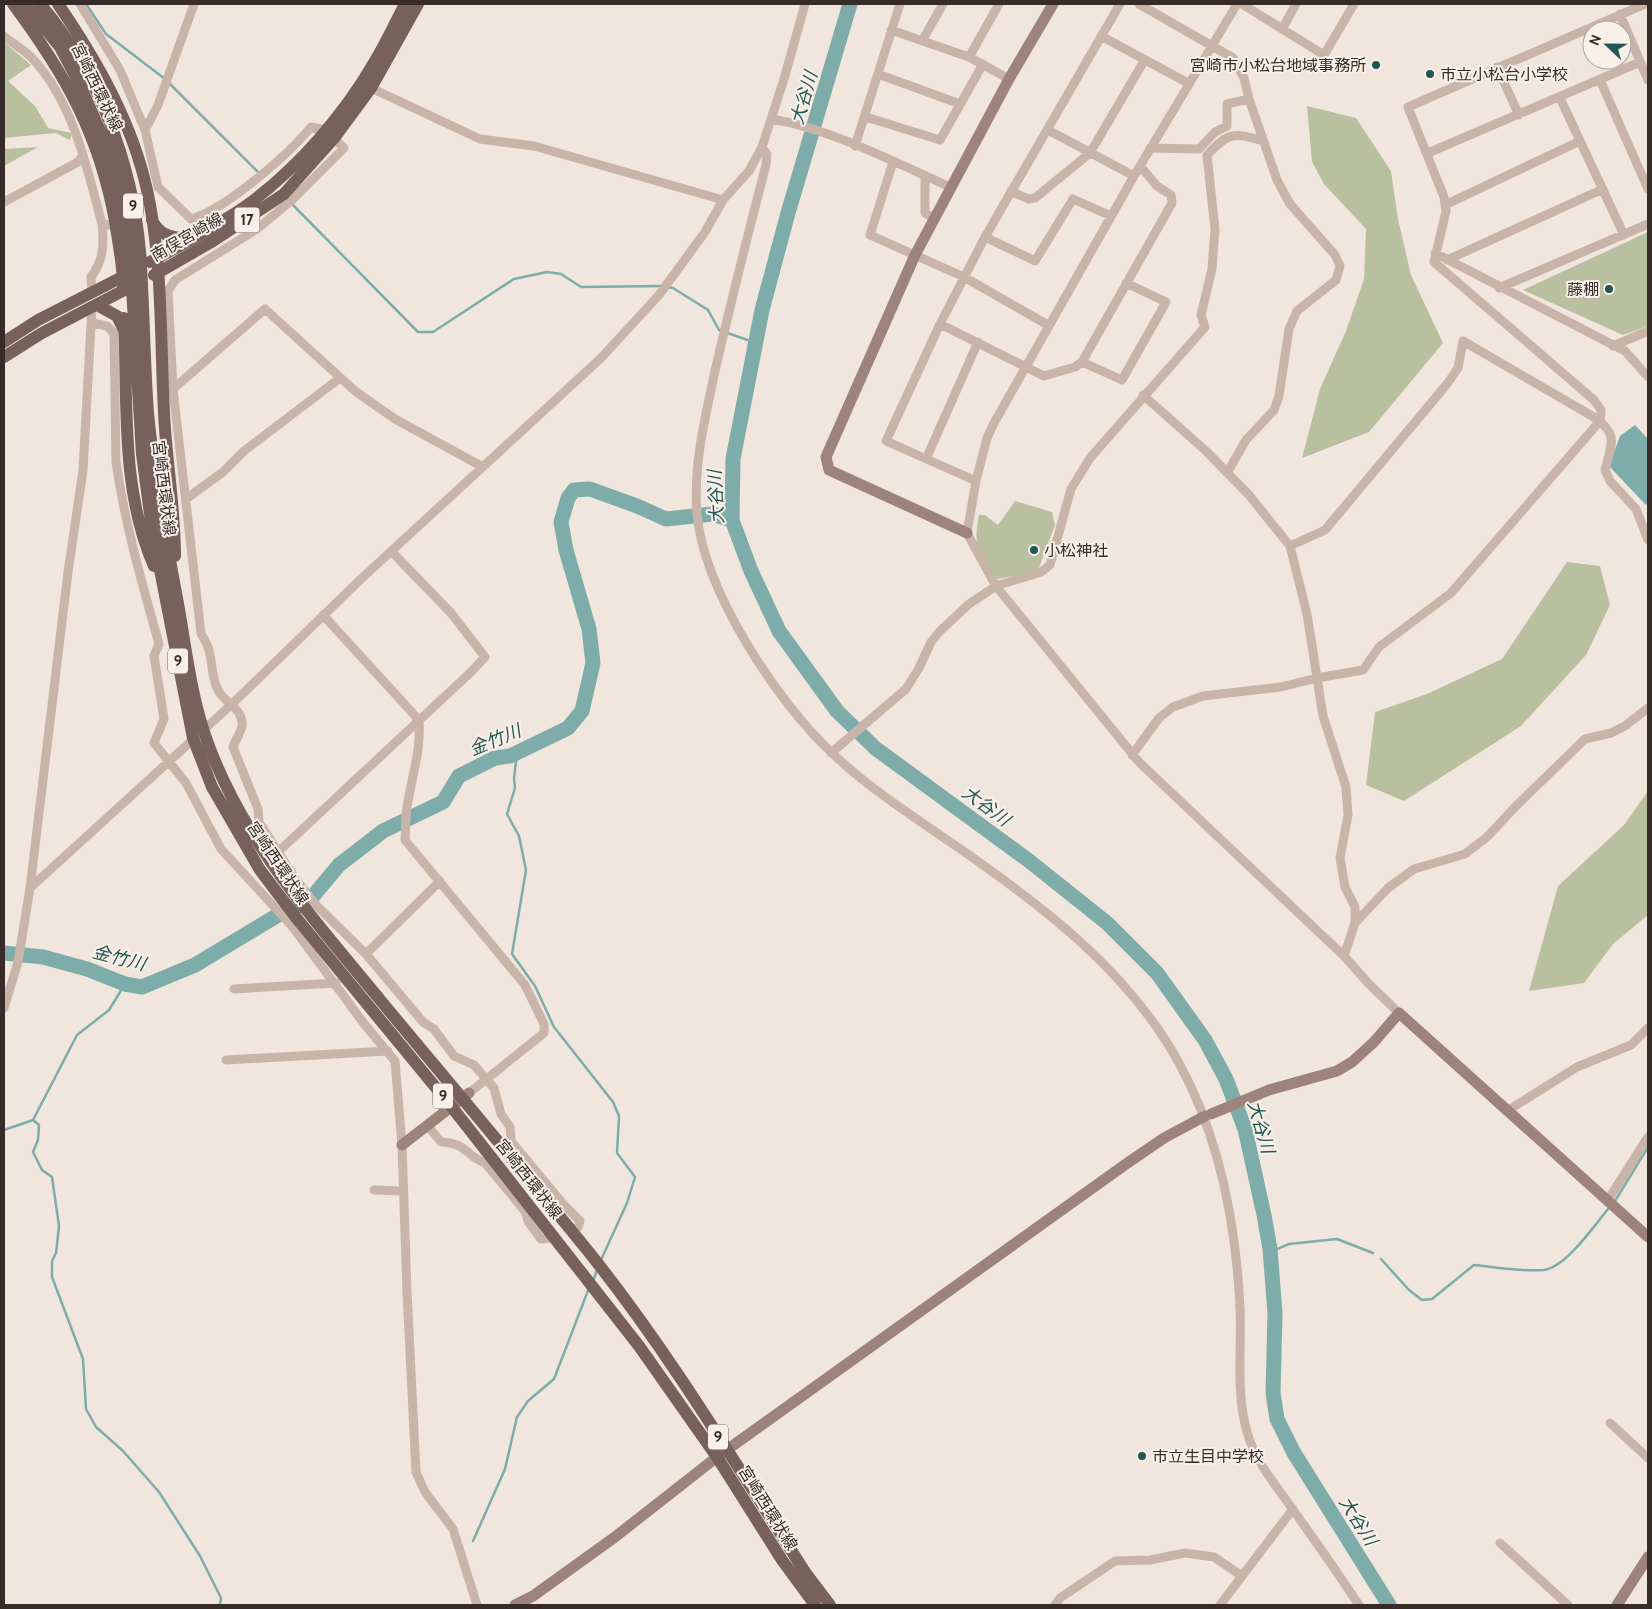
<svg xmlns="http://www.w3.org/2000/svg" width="1652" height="1609" font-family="Cabin,'Noto Sans JP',sans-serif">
<rect width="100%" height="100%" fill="#f1e6de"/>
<path fill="#b9c09f" d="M4 42 31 65 8 81 35 106 48 128 72 133 70 140 56 133 4 138Z
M1307 106 1356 118 1391 171 1398 219 1411 275 1443 343 1369 432 1302 458 1320 389 1346 331 1364 279 1366 229 1324 184 1312 162Z
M38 147 4 166V149Z
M1648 232V326L1623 335 1523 290Z
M1015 501 1052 512 1055 525 1039 568 1034 572 998 579C980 552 972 549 979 515H985L998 525Z
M1567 562 1600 566 1610 605 1586 655 1521 726 1404 801 1366 785 1375 712 1427 694 1502 659Z
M1648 791V915L1613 944 1584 983 1529 991 1558 886 1624 825Z"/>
<path fill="#7eada9" d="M1635 425 1648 439V503L1646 505 1609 466 1620 436Z"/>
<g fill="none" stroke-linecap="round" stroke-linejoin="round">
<path stroke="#7eada9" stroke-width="2.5" d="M86 4 106 34 165 79
M169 83 259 173
M292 204 418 332H433L514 279 547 272 561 274 581 287 662 286
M667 287 673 288 708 310 719 330 756 343
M517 753 514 778 515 788 507 814 519 836 526 870 512 954 535 986 554 1027 613 1102 619 1116 617 1153 635 1177 627 1203 601 1260
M33 1120 39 1125 38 1140 33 1152 42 1170 52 1177 59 1226 56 1253 52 1261V1277L83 1359 86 1409 96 1427 123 1451 159 1492 200 1556 221 1598 220 1605
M4 1130 33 1120 77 1035 109 1010 125 984
M1615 1201 1648 1147
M1270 1252 1289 1244 1337 1239 1373 1253
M1381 1259 1409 1290 1422 1300 1432 1299 1474 1265C1495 1267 1523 1272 1544 1270 1566 1267 1594 1226 1608 1209
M593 1281 597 1270
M473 1541 505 1469 517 1417 528 1401 554 1379 589 1288"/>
<path stroke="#7eada9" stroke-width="15" d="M850 4 788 213 762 310 733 459 732 520 751 571 779 631 837 711 875 748 1028 860 1107 923 1157 973 1205 1040 1226 1079 1245 1129 1264 1215 1270 1249 1275 1313 1273 1393 1277 1419 1294 1453 1389 1605
M4 953 43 957 87 969 125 984 142 987 195 965 278 915 309 901 339 865 383 831 443 802 459 776 495 758 510 756 568 728 582 711 593 663 589 629 566 550 561 522 568 498 574 490 590 489 637 506 666 519 712 514 732 520"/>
<path stroke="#c9b4aa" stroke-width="9" d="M80 4 120 70 145 130 158 187 191 219C225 210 288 155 311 127L325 130 344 148 293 199 257 229 175 280 168 291 173 389 201 634C216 655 208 673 219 692 225 702 244 710 242 726 241 732 235 741 233 747L258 809 259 822 294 877 317 906 366 954 423 1022 434 1029 454 1056 474 1065 494 1088 501 1114 510 1127 511 1141 564 1205 580 1221 578 1227 572 1233
M1139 4 1233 58 1244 78 1249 99 1277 180 1290 204 1335 255 1340 266 1336 280 1297 311 1289 329 1279 396 1274 410 1246 440 1227 473
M1237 4 1134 176 994 423 987 438 976 481 967 533 996 586 1139 762 1344 956 1369 984 1399 1013
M1242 4 1324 55 1354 4
M1620 14 1648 80
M1282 29 1296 4
M891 30 969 57 1009 79
M4 36C13 44 26 51 34 60 74 105 87 168 102 224L116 226
M1101 36 1188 83
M922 41 943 4
M969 57 999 4
M1497 67 1519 115
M878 74 960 104
M1600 80 1648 189
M371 88 480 139 534 146 723 200
M1560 98 1624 235
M866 117 940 140 983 64
M771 119C829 128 896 163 950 187
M145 130 158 105 194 4
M1048 130 1134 176
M855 146 900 4
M762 147 767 154 766 165C748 234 731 302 715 371 705 419 693 465 697 514 704 591 777 702 833 754 870 789 914 817 956 846 1040 904 1129 971 1179 1063 1220 1138 1236 1223 1240 1308 1242 1350 1235 1394 1248 1435 1256 1462 1275 1484 1291 1507 1314 1539 1337 1572 1359 1605
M1150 148 1199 149 1215 132 1227 126V104L1249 99
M1428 153 1640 62
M893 162 870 235 964 277 1048 325
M925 176V213L934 218
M1011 191 1028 199 1035 198 1090 153 1144 61
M4 202 78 162 83 155
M1445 205 1580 141
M985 237 1035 261 1073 199 1111 216
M1435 253 1625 351 1648 377
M1447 260 1603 189
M1499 288 1648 224
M92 292 91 277C104 260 104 244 102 224
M93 323 107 326 114 333 116 462C125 525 142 583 159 644L154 656 164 719 154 743 186 783 221 849 292 926 365 1025 395 1061 402 1145 407 1292 416 1472 425 1492 453 1529 477 1605
M940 324 1044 376 1075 367 1082 362 1172 203 1171 195 1157 186 1140 166
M1613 346 1648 331
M1082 362 1122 380 1166 302 1126 283
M173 389 265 309 355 391 395 419 483 467
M1143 395 1206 451 1249 495 1290 546 1307 614 1323 716 1346 787 1348 815 1340 858 1345 887 1355 907V923L1344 956
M926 459 978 342
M976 481 886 441 940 324 985 237 1120 4
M186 499 223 472 244 451 340 378
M1290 546 1325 530 1447 384 1458 368 1463 341 1592 416C1619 433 1612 443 1605 470L1610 481 1636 509 1648 540
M323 615 419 720C421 749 413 773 408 801 405 814 406 827 405 840L525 985 544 1024V1033L469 1093
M831 753 906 689 919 668 931 642 940 631 969 604 996 586 1041 572 1050 565 1071 489 1090 458 1205 327 1201 315 1212 269 1215 229 1207 155C1229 132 1233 132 1263 141
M1132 755 1159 718 1173 707 1203 696 1281 687 1317 678 1363 670 1379 647 1451 593 1600 421 1601 410 1594 400 1434 262 1446 211 1444 197 1408 107 1645 4
M278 852 471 672 485 657 451 613 392 552
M30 888 232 704 361 579 601 358 659 295 705 232 723 200 749 171 762 147 784 79 805 4
M1355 923 1388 888 1414 869 1465 854 1487 837 1516 806 1585 739 1611 733 1625 726 1648 708
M366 954 440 881
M234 989 336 983
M4 1008 18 962 30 888 68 572 83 470 92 307
M226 1060 388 1051
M1507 1111 1577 1067 1631 1045 1648 1028
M427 1125 441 1142C468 1143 465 1156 485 1163L525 1211 528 1221 541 1239 554 1238
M374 1190 403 1191
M1608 1200 1648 1137
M1610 1423 1648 1458
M1500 1543 1568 1605
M1055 1605 1060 1598 1115 1561 1150 1560 1185 1553 1214 1557 1242 1576
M1220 1605 1293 1509"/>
<path stroke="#9d837c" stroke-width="11" d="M967 533 829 470 826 457 915 255 1009 79 1053 4
M1211 1114 1269 1090 1337 1071 1352 1062 1374 1042 1399 1013 1648 1237
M402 1145 469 1093
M515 1605 533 1596 615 1537 717 1457 1126 1164 1164 1138 1205 1116
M1617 1605 1648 1557"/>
<path stroke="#78615b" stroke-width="12" d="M13 4C65 74 99 133 115 221 118 242 123 264 123 285
M25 4 60 47 79 83 108 149 121 200 130 255 142 454 152 529 193 738 212 787 260 870 298 920 451 1106 639 1346 717 1457 782 1560 815 1605
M40 4C98 72 132 162 140 251 144 305 144 359 148 413 154 478 167 544 179 609 186 650 191 692 204 732 239 837 312 917 381 1001 450 1084 520 1167 588 1251 669 1352 735 1463 805 1572L830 1605
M58 4C97 61 132 122 147 190 163 262 160 339 164 412 166 460 175 507 175 556
M152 220C160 237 174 238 192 239
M150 262C183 244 216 227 246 206 297 169 344 115 375 61 386 43 395 23 405 4
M154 275 213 241 284 194 335 137 371 88 418 4
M97 305 117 316 124 330
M124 318C128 400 120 489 154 566
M4 342 38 320 128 274
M4 357 42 333 134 285"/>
</g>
<g fill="#215753" stroke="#f9f0ea" stroke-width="2">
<circle cx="1376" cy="65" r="5"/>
<circle cx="1430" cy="74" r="5"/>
<circle cx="1609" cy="289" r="5"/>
<circle cx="1034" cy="550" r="5"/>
<circle cx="1142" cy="1456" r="5"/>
</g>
<g text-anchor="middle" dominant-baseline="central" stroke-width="4" stroke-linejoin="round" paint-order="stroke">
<g fill="#f9f0ea" stroke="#716763" stroke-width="1">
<rect x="123" y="193.5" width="20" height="25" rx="4"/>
<rect x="234.5" y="207.5" width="25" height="25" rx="4"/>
<rect x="168" y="648.5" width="20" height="25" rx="4"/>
<rect x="433" y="1083.5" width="20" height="25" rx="4"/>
<rect x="708" y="1424.5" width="20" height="25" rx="4"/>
</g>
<g font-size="15" font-weight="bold" fill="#372c29">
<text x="133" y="206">9</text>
<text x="247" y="220">17</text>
<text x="178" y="661">9</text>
<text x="443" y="1096">9</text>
<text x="718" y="1437">9</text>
</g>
<g font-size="16" fill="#372c29" stroke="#f9f0ea" text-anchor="start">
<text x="1366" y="65" text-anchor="end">宮崎市小松台地域事務所</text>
<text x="1440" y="74">市立小松台小学校</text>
<text x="1599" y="289" text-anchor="end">藤棚</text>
<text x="1044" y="550">小松神社</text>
<text x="1152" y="1456">市立生目中学校</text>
</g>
<g font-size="16" fill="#372c29" stroke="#f9f0ea">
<text transform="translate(97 87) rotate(64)">宮崎西環状線</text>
<text transform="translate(187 237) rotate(-30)">南俣宮崎線</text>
<text transform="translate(164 488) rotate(83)">宮崎西環状線</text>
<text transform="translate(278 863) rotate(56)">宮崎西環状線</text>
<text transform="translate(529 1179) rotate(52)">宮崎西環状線</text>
<text transform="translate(768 1508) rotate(58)">宮崎西環状線</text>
</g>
<g font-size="18" font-style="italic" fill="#215753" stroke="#f9f0ea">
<text transform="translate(804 98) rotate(-74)">大谷川</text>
<text transform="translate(716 497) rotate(-93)">大谷川</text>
<text transform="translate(495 740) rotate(-22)">金竹川</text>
<text transform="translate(986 806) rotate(36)">大谷川</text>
<text transform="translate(119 958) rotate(14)">金竹川</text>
<text transform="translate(1261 1127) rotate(74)">大谷川</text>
<text transform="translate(1358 1521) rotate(58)">大谷川</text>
</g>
</g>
<rect width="1652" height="1609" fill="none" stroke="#372c29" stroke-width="10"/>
<g transform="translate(1607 45) rotate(292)"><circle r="24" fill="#f9f0ea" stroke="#aba29d"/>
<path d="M0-4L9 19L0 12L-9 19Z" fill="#215753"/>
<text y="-8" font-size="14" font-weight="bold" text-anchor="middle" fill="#372c29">N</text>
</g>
</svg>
